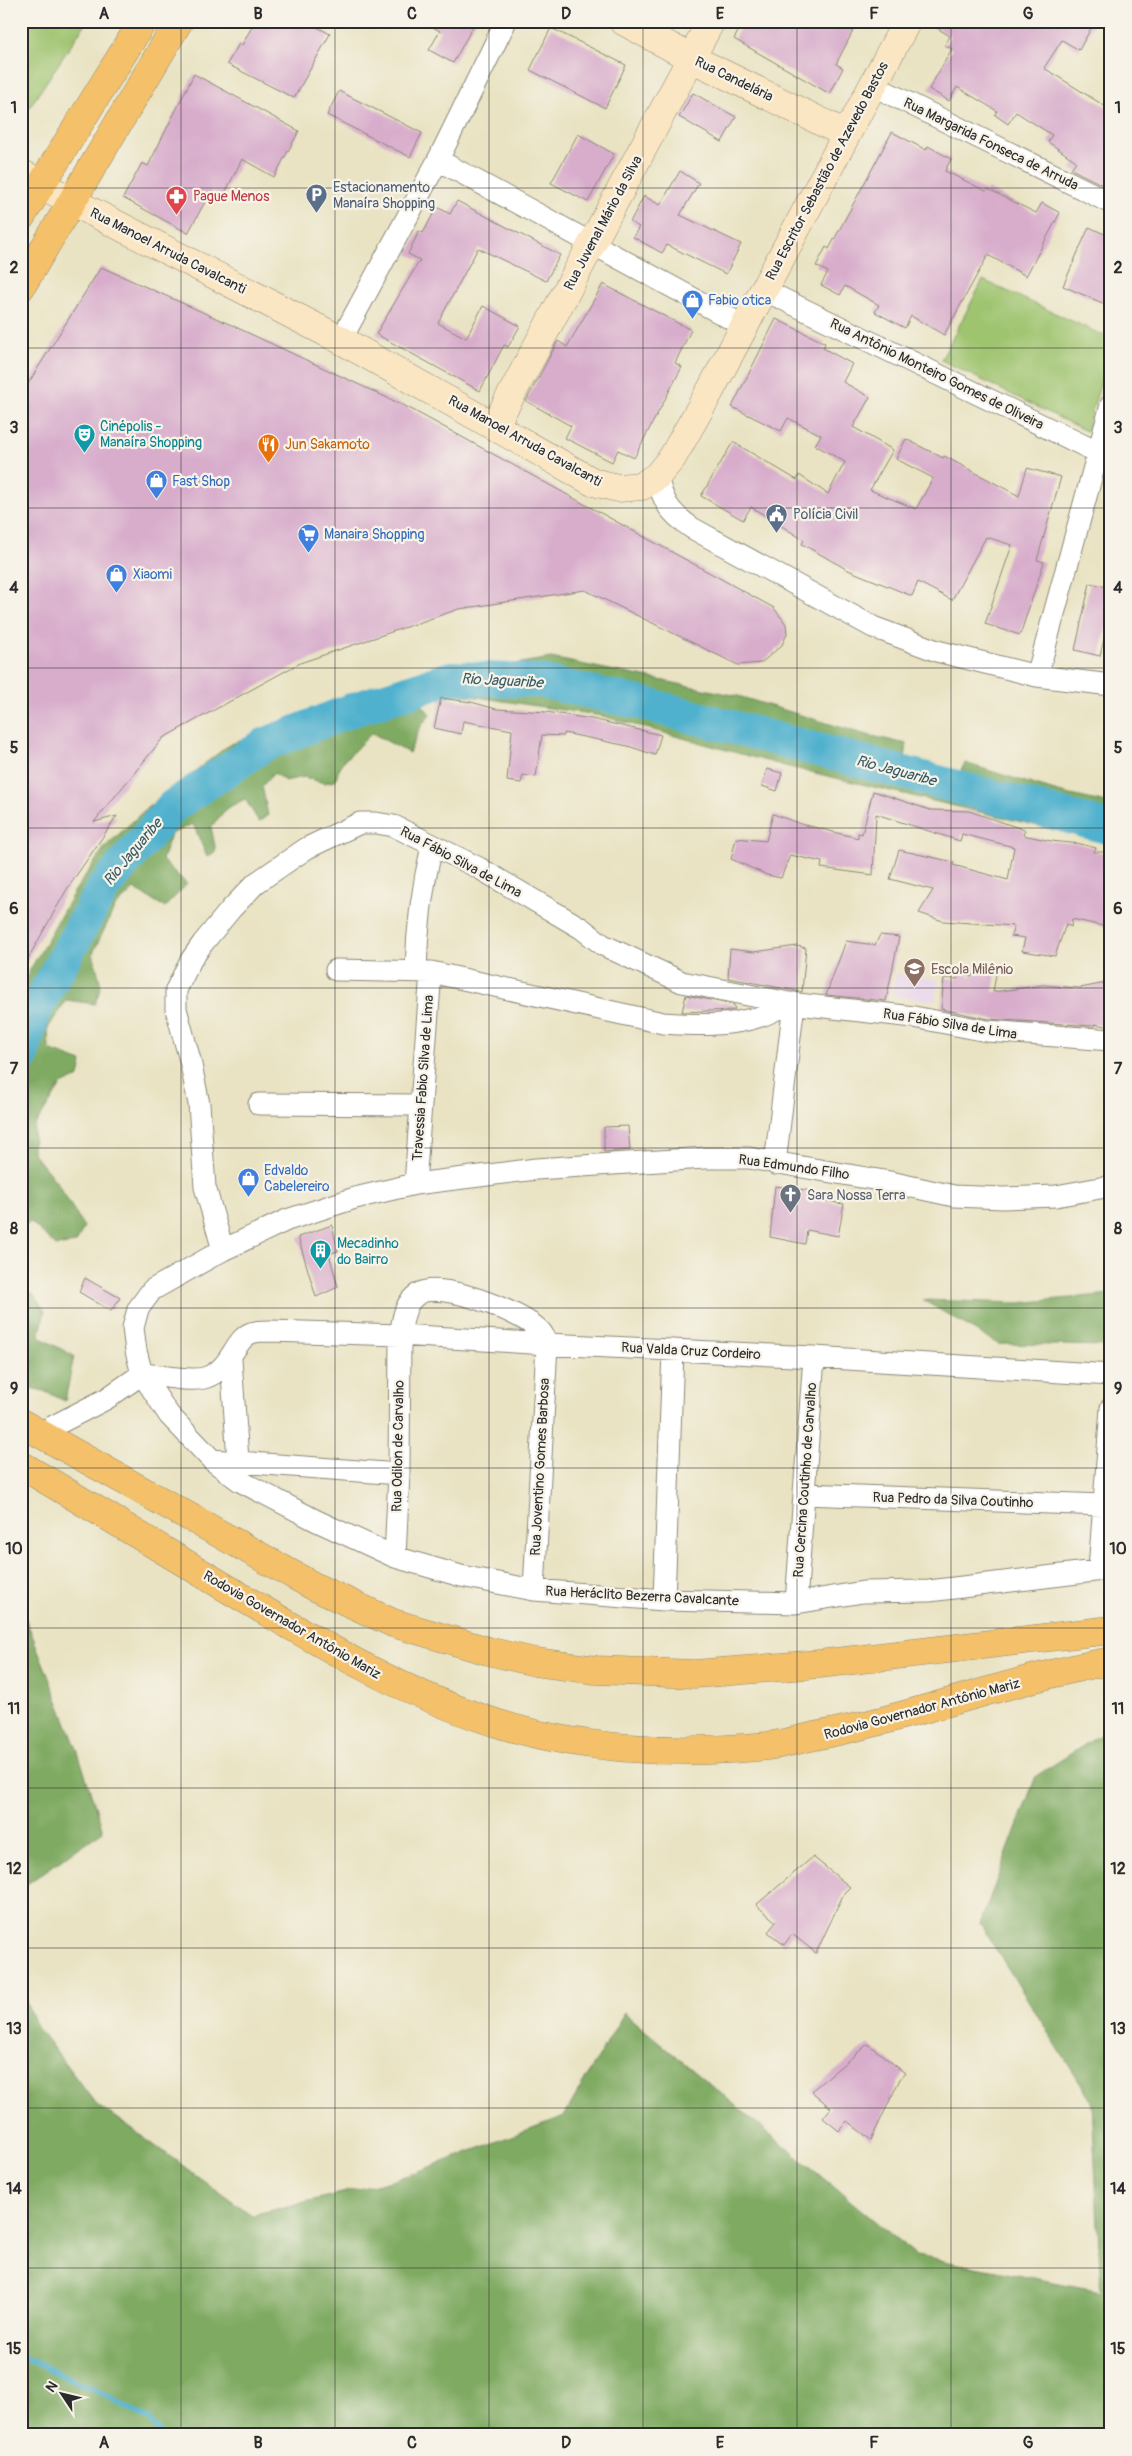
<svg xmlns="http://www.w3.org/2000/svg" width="1132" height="2456" font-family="Pangolin,sans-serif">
<rect width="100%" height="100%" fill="#f7f3e8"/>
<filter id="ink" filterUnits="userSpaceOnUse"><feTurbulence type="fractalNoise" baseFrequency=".02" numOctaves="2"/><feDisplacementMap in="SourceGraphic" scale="10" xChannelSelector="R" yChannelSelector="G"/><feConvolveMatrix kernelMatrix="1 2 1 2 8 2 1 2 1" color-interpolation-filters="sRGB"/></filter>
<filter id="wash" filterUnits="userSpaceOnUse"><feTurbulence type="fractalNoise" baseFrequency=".0096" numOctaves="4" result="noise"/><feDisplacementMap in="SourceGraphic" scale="20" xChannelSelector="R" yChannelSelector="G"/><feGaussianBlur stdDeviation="1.12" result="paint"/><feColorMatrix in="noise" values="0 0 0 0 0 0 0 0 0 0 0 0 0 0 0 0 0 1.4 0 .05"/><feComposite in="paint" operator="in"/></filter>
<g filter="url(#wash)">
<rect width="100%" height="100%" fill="#e9e3c3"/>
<path fill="#e8d2ee" d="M896 973 939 980 934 1001 892 995Z"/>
<path fill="#9fc46f" stroke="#65784d" d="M21 21H87L21 120Z
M983 280 1111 339V350L1086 431 941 360Z"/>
<path fill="#7faa62" stroke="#556a46" d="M551 658 738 696 863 734 907 744 905 758 959 774 965 763 1058 792 1111 804V843L785 766 602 716 451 693 417 699 430 714 420 728 409 753 372 733 341 764 335 781 324 783 303 777 285 781 274 773 262 786 268 815 259 822 245 799 227 808 211 827 216 851 207 857 193 824 171 834 162 860 187 884 165 907 134 889 115 907 93 953 101 986 95 1004 66 1000 48 1028 49 1050 82 1062 79 1077 61 1085 34 1127 33 1153 58 1184 84 1227 76 1243 56 1246 31 1222 21 1227V986L74 892 105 847 147 808 229 745 364 689Z
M32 1293 45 1311 39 1337 74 1356 65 1401 44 1391 21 1386V1300Z
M1111 1294V1346L998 1344 923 1300 1019 1303Z
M21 1607 77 1749 103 1831 21 1888Z
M1111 1728V2435H21V1991L38 2028 95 2103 252 2215 395 2180 564 2116 624 2013 917 2256 1101 2291 1092 2102 980 1924 1036 1776Z"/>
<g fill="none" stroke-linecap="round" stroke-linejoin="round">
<path stroke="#4fb1ce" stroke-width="5.5" d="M21 2356 102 2393 148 2419 162 2435"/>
<path stroke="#4fb1ce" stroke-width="34" d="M21 1059 33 1014 103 888 173 806 264 745 349 711 451 678 539 681 645 704 1111 828"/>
</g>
<g id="blocks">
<path fill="#d8adcc" d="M255 21H306L330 34 294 98 227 64 239 44 242 45Z
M422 21H476L453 63 429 50 440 31Z
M744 21H835L853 31 836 64 843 68 830 94 734 39Z
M925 21H1095L1079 50 1062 40 1044 68 1111 110V189L1071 169 1076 161 1048 142 1052 135 1016 112 1008 124 995 115 997 111 957 87 949 101 929 89 952 49 945 45 950 36Z
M551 28 626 65 605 108 530 70Z
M194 74 299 131 274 177 242 159 223 197 211 191 188 233 123 198 142 163 148 166Z
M339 91 422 133 410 157 327 115Z
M693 93 736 117 722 142 679 117Z
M892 132 926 150 928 146 951 159 945 171 986 191 988 189 1036 213 1042 203 1060 213 1026 276 988 255 944 335 911 316 905 328 875 312 879 305 845 286 840 295 821 285 828 272 816 266 826 247 829 249Z
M578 134 614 154 588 202 551 183Z
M680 171 699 183 680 215 741 244 726 274 667 245 662 253 633 237 639 227 630 222 644 196 660 205Z
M457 201 560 255 546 281 478 248 438 323 466 338 483 306 520 326 508 347 504 345 480 391 376 334 420 260 408 254 419 231 423 233 437 207 450 214Z
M1089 227 1111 237V296L1107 305 1063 286Z
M101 267 227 323 409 408 774 608 786 624 787 634 782 645 761 663 738 665 585 590 459 609 300 663 163 738 94 822 117 816 67 889 21 971V395Z
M603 284 691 330 675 363 682 367 634 458 618 450 612 462 565 438 571 426 526 401 558 341 567 347Z
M776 319 825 343 823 348 852 364 843 382 870 397 853 427 893 450 870 490 916 509 933 478 896 459 906 439 943 458 944 456 1019 496 1027 468 1061 477 1037 560 1044 562 1020 635 985 624 1012 545 986 537 952 600 918 582 912 596 848 570 802 544 804 540 751 507 743 520 701 496 733 442 797 480 799 475 828 494 845 462 815 445 821 435 788 418 781 431 732 407Z
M1090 583 1111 588V609L1100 656 1075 650Z
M441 698 471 702 496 709 546 712 592 719 661 735 655 755 628 746 564 733V736L542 735 536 777 523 775 521 783 507 781 512 730 463 721 461 734 434 728Z
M767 769 782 773 777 791 762 786Z
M873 791 930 810 969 811 1025 830 1023 835 1051 841 1081 844 1096 848 1094 852H1111V928L1072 919 1071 927 1066 924 1055 956 1022 951 1025 938 1011 936 1014 926 943 921 919 913 933 890 890 879 899 850 954 862 953 865 1008 880 1014 847 962 834 960 841 876 814 873 875 821 868 822 862 790 855 781 878 767 875 731 859 736 838 766 841 773 814 801 824 858 838V833L862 834Z
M880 935 899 937 886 1001 826 995 846 941 875 945Z
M797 946 806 948 802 992 728 978 730 949 754 952Z
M976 966 997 969 993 992 1043 985 1080 988 1106 983V996H1111V1027L1094 1024V1026L989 1019 941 1009 944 978 957 979 960 973 972 976Z
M686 995 734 1005 735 1010 682 1012Z
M628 1126 630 1150 604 1152V1127Z
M775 1186 813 1191 812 1199 844 1204 838 1236 807 1230 805 1244 770 1237Z
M332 1225 338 1251 329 1254 338 1287 316 1297 298 1237Z
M85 1278 120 1298 111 1311 79 1292Z
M813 1857 850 1887 844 1893 816 1953 792 1934 784 1945 768 1932 776 1922 756 1905Z
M868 2044 905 2073 900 2079 871 2140 847 2121 839 2131 823 2118 831 2108 811 2091Z"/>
</g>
</g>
<g filter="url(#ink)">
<use href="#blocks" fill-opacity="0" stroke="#8a8777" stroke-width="1"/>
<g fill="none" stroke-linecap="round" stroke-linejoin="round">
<defs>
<path id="street" d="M872 85 1111 203
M438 160 744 326
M764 290 1097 452 1111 454
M341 340 438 160 506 21
M657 476C663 503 670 513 692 528L873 627 937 651 1037 676 1111 685
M1037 676 1111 405
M336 970 431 972 663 1023C694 1025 731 1027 761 1016 770 1013 780 1007 789 1003
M416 970C417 927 422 888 432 846
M259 1104 421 1105
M775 1164 794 1003
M415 1184 431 972
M1111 1186 1056 1196 1003 1198 954 1196 890 1182 749 1158H705L536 1169 415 1184 355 1198 287 1220 223 1250 152 1290 138 1309 133 1328 136 1351 142 1374 169 1415 212 1460 240 1481 317 1521 395 1557 461 1576 534 1590 664 1600 796 1603 863 1592 929 1591 1111 1569
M223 1250 205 1187 199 1104 190 1060 176 1009V990L191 960 203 943 231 909 256 883 307 848 360 823H376L394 826 479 868 581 928 603 945 682 982 789 1003 914 1017 987 1031 1111 1040
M231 1360 238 1460
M142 1374C159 1375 189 1382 204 1378 232 1370 233 1340 251 1333 256 1331 264 1331 270 1331L400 1335 547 1344 814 1357 1111 1375
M40 1433 106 1399 142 1374
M212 1460 399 1474
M804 1494 1103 1505
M395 1557 399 1474 400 1335C403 1319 404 1303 418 1294 439 1279 524 1313 540 1331 544 1335 545 1339 547 1344L534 1590
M1099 1570 1111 1408
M664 1600 673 1351
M796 1603 814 1357"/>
<path id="secondary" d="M623 21 691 58 846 134
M21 173 71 201 341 340 593 482 618 488 642 486 657 476 672 458 710 391 907 21
M495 425 711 21"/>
<path id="primary" d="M21 217 143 21
M21 287 179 21"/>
<path id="highway" d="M21 1423 315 1587 393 1623 488 1651 535 1662 596 1670 695 1674 819 1664 1111 1630
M21 1465C92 1507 162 1549 233 1592 316 1641 398 1691 490 1721 574 1749 669 1755 757 1747 776 1746 796 1740 815 1736 915 1717 1011 1679 1111 1661"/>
</defs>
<use href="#street" stroke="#8a8777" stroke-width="23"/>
<use href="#secondary" stroke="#8a8777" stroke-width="29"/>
<use href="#primary" stroke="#8a8777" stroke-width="29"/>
<use href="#highway" stroke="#8a8777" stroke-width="29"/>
<use href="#street" stroke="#fff" stroke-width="21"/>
<use href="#secondary" stroke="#fbe6c3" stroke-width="28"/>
<use href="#primary" stroke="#f4c16a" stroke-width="28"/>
<use href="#highway" stroke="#f4c16a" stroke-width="28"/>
</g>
</g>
<path fill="none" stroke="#2b2b2b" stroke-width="1" stroke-opacity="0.55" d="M181 21V2435M335 21V2435M489 21V2435M643 21V2435M797 21V2435M951 21V2435M21 188H1111M21 348H1111M21 508H1111M21 668H1111M21 828H1111M21 988H1111M21 1148H1111M21 1308H1111M21 1468H1111M21 1628H1111M21 1788H1111M21 1948H1111M21 2108H1111M21 2268H1111"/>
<defs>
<symbol id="parking-pin" viewBox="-11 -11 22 30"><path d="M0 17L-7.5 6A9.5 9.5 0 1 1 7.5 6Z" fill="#5c6f8a" stroke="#f7f3e8"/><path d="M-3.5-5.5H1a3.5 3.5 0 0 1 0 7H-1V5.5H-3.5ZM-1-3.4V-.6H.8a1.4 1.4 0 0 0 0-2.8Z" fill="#fff"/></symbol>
<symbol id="pharmacy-pin" viewBox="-11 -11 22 30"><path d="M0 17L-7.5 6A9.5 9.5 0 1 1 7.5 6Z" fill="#e0444e" stroke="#f7f3e8"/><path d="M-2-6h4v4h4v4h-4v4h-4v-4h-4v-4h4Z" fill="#fff"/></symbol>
<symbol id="shop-pin" viewBox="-11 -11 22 30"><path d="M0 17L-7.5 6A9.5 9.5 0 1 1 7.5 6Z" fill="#3f7fe0" stroke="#f7f3e8"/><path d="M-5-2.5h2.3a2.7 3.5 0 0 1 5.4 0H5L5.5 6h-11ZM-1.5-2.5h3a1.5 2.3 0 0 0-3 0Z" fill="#fff"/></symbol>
<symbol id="theatre-pin" viewBox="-11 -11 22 30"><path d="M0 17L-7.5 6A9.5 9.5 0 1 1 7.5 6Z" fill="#0f9aa8" stroke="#f7f3e8"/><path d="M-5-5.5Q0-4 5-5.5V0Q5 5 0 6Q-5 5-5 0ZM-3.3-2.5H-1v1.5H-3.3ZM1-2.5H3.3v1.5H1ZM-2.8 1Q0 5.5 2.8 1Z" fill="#fff"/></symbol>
<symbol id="restaurant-pin" viewBox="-11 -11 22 30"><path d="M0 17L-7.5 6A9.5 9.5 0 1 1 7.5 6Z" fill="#e8710a" stroke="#f7f3e8"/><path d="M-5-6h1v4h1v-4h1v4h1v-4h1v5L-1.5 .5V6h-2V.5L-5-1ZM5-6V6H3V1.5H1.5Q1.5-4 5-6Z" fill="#fff"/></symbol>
<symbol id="civic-pin" viewBox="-11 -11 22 30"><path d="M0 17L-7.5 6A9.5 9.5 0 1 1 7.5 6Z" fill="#5c6f8a" stroke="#f7f3e8"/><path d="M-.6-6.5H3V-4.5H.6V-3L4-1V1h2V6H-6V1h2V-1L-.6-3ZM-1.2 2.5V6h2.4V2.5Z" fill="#fff"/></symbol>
<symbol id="supermarket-pin" viewBox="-11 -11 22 30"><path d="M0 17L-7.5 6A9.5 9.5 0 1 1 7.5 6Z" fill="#3f7fe0" stroke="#f7f3e8"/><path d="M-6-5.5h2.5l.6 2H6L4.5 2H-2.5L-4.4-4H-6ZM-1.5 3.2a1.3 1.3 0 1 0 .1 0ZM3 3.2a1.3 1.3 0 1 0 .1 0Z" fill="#fff"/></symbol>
<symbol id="school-pin" viewBox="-11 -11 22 30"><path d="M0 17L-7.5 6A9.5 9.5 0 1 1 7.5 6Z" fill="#8d6e63" stroke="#f7f3e8"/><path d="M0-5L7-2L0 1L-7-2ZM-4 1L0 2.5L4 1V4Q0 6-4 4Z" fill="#fff"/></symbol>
<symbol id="church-pin" viewBox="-11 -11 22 30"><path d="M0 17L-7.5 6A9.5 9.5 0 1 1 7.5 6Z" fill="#6b7280" stroke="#f7f3e8"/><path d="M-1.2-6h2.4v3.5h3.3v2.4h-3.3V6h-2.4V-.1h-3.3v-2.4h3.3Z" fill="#fff"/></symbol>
<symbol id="building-pin" viewBox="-11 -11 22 30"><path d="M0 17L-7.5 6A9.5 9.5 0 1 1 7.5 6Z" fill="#0f9aa8" stroke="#f7f3e8"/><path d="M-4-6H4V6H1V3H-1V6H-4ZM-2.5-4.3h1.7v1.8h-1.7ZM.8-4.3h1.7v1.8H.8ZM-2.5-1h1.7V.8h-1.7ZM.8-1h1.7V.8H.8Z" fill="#fff"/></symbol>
</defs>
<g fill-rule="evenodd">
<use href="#parking-pin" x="304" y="182" width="25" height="34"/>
<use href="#pharmacy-pin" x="164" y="184" width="25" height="34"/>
<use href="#shop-pin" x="680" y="288" width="25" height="34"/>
<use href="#theatre-pin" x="72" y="422" width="25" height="34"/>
<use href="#restaurant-pin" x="256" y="432" width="25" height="34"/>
<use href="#shop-pin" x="144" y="468" width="25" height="34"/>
<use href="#civic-pin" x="764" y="502" width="25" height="34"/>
<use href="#supermarket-pin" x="296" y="522" width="25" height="34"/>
<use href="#shop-pin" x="104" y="562" width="25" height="34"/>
<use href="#school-pin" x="902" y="956" width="25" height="34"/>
<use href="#shop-pin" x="236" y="1166" width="25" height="34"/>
<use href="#church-pin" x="778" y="1182" width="25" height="34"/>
<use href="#building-pin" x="308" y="1238" width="25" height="34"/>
</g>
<g text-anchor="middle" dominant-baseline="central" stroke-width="4.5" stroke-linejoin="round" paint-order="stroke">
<g font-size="14" fill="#2b2b2b" stroke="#f7f3e8">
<text transform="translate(734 79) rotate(26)">Rua Candelária</text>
<text transform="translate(991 144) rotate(26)">Rua Margarida Fonseca de Arruda</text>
<text transform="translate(827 171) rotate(-62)">Rua Escritor Sebastião de Azevedo Bastos</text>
<text transform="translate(603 223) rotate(-62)">Rua Juvenal Mário da Silva</text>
<text transform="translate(168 251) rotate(27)">Rua Manoel Arruda Cavalcanti</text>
<text transform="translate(937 374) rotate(26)">Rua Antônio Monteiro Gomes de Oliveira</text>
<text transform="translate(525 441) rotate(29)">Rua Manoel Arruda Cavalcanti</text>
<text transform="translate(461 862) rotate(28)">Rua Fábio Silva de Lima</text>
<text transform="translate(950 1024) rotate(9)">Rua Fábio Silva de Lima</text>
<text transform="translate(423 1078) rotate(-86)">Travessia Fabio Silva de Lima</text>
<text transform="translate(794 1167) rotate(8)">Rua Edmundo Filho</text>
<text transform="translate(691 1351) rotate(3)">Rua Valda Cruz Cordeiro</text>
<text transform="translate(398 1446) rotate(-89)">Rua Odilon de Carvalho</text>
<text transform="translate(540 1467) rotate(-87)">Rua Joventino Gomes Barbosa</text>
<text transform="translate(805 1480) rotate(-86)">Rua Cercina Coutinho de Carvalho</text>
<text transform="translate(953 1500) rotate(2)">Rua Pedro da Silva Coutinho</text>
<text transform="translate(642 1596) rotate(3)">Rua Heráclito Bezerra Cavalcante</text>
<text transform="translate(292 1625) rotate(30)">Rodovia Governador Antônio Mariz</text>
<text transform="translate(922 1709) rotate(-15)">Rodovia Governador Antônio Mariz</text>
</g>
<g font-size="14" fill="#4e5e75" stroke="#f7f3e8" text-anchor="start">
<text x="333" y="187">Estacionamento<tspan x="333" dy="16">Manaíra Shopping</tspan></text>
<text x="793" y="514">Polícia Civil</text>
</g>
<g font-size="14" fill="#be3a42" stroke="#f7f3e8" text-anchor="start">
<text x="193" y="196">Pague Menos</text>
</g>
<g font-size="14" fill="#366cbe" stroke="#f7f3e8" text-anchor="start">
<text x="708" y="300">Fabio otica</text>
<text x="172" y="481">Fast Shop</text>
<text x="324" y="534">Manaira Shopping</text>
<text x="133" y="574">Xiaomi</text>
<text x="264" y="1170">Edvaldo<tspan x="264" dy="16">Cabelereiro</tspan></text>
</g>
<g font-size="14" fill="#0d838f" stroke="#f7f3e8" text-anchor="start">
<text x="100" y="426">Cinépolis -<tspan x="100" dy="16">Manaíra Shopping</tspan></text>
<text x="337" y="1243">Mecadinho<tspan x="337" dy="16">do Bairro</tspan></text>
</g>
<g font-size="14" fill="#c56008" stroke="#f7f3e8" text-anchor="start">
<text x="285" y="444">Jun Sakamoto</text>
</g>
<g font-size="14" fill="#785e54" stroke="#f7f3e8" text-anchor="start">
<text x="931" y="969">Escola Milênio</text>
</g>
<g font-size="14" fill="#5b616d" stroke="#f7f3e8" text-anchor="start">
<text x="807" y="1195">Sara Nossa Terra</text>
</g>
<g font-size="15" font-style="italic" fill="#385a64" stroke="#f7f3e8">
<text transform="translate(502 681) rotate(3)">Rio Jaguaribe</text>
<text transform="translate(896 771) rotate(15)">Rio Jaguaribe</text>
<text transform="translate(133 852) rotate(-50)">Rio Jaguaribe</text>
</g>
</g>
<rect width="1132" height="2456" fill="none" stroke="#f7f3e8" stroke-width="55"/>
<g transform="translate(62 2394) rotate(305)" stroke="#f7f3e8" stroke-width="4" paint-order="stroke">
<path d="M0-4L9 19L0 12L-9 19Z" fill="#2b2b2b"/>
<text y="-8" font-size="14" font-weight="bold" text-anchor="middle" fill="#2b2b2b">N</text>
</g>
<rect x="28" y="28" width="1076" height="2400" fill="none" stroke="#2b2b2b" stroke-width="2"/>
<g font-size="16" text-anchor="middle" font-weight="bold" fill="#2b2b2b">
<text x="104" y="19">A</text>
<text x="258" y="19">B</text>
<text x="412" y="19">C</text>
<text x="566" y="19">D</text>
<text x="720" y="19">E</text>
<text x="874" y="19">F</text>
<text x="1028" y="19">G</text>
<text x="14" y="113">1</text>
<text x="1118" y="113">1</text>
<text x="14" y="273">2</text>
<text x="1118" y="273">2</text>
<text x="14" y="433">3</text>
<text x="1118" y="433">3</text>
<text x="14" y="593">4</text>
<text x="1118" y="593">4</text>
<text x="14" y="753">5</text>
<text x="1118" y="753">5</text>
<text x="14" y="914">6</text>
<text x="1118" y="914">6</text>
<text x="14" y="1074">7</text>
<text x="1118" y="1074">7</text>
<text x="14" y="1234">8</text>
<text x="1118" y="1234">8</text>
<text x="14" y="1394">9</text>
<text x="1118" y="1394">9</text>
<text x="14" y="1554">10</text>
<text x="1118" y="1554">10</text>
<text x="14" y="1714">11</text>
<text x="1118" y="1714">11</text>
<text x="14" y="1874">12</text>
<text x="1118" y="1874">12</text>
<text x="14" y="2034">13</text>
<text x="1118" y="2034">13</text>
<text x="14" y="2194">14</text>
<text x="1118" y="2194">14</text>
<text x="14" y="2354">15</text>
<text x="1118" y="2354">15</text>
<text x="104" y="2448">A</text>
<text x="258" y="2448">B</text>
<text x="412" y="2448">C</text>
<text x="566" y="2448">D</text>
<text x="720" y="2448">E</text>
<text x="874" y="2448">F</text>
<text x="1028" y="2448">G</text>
</g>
</svg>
